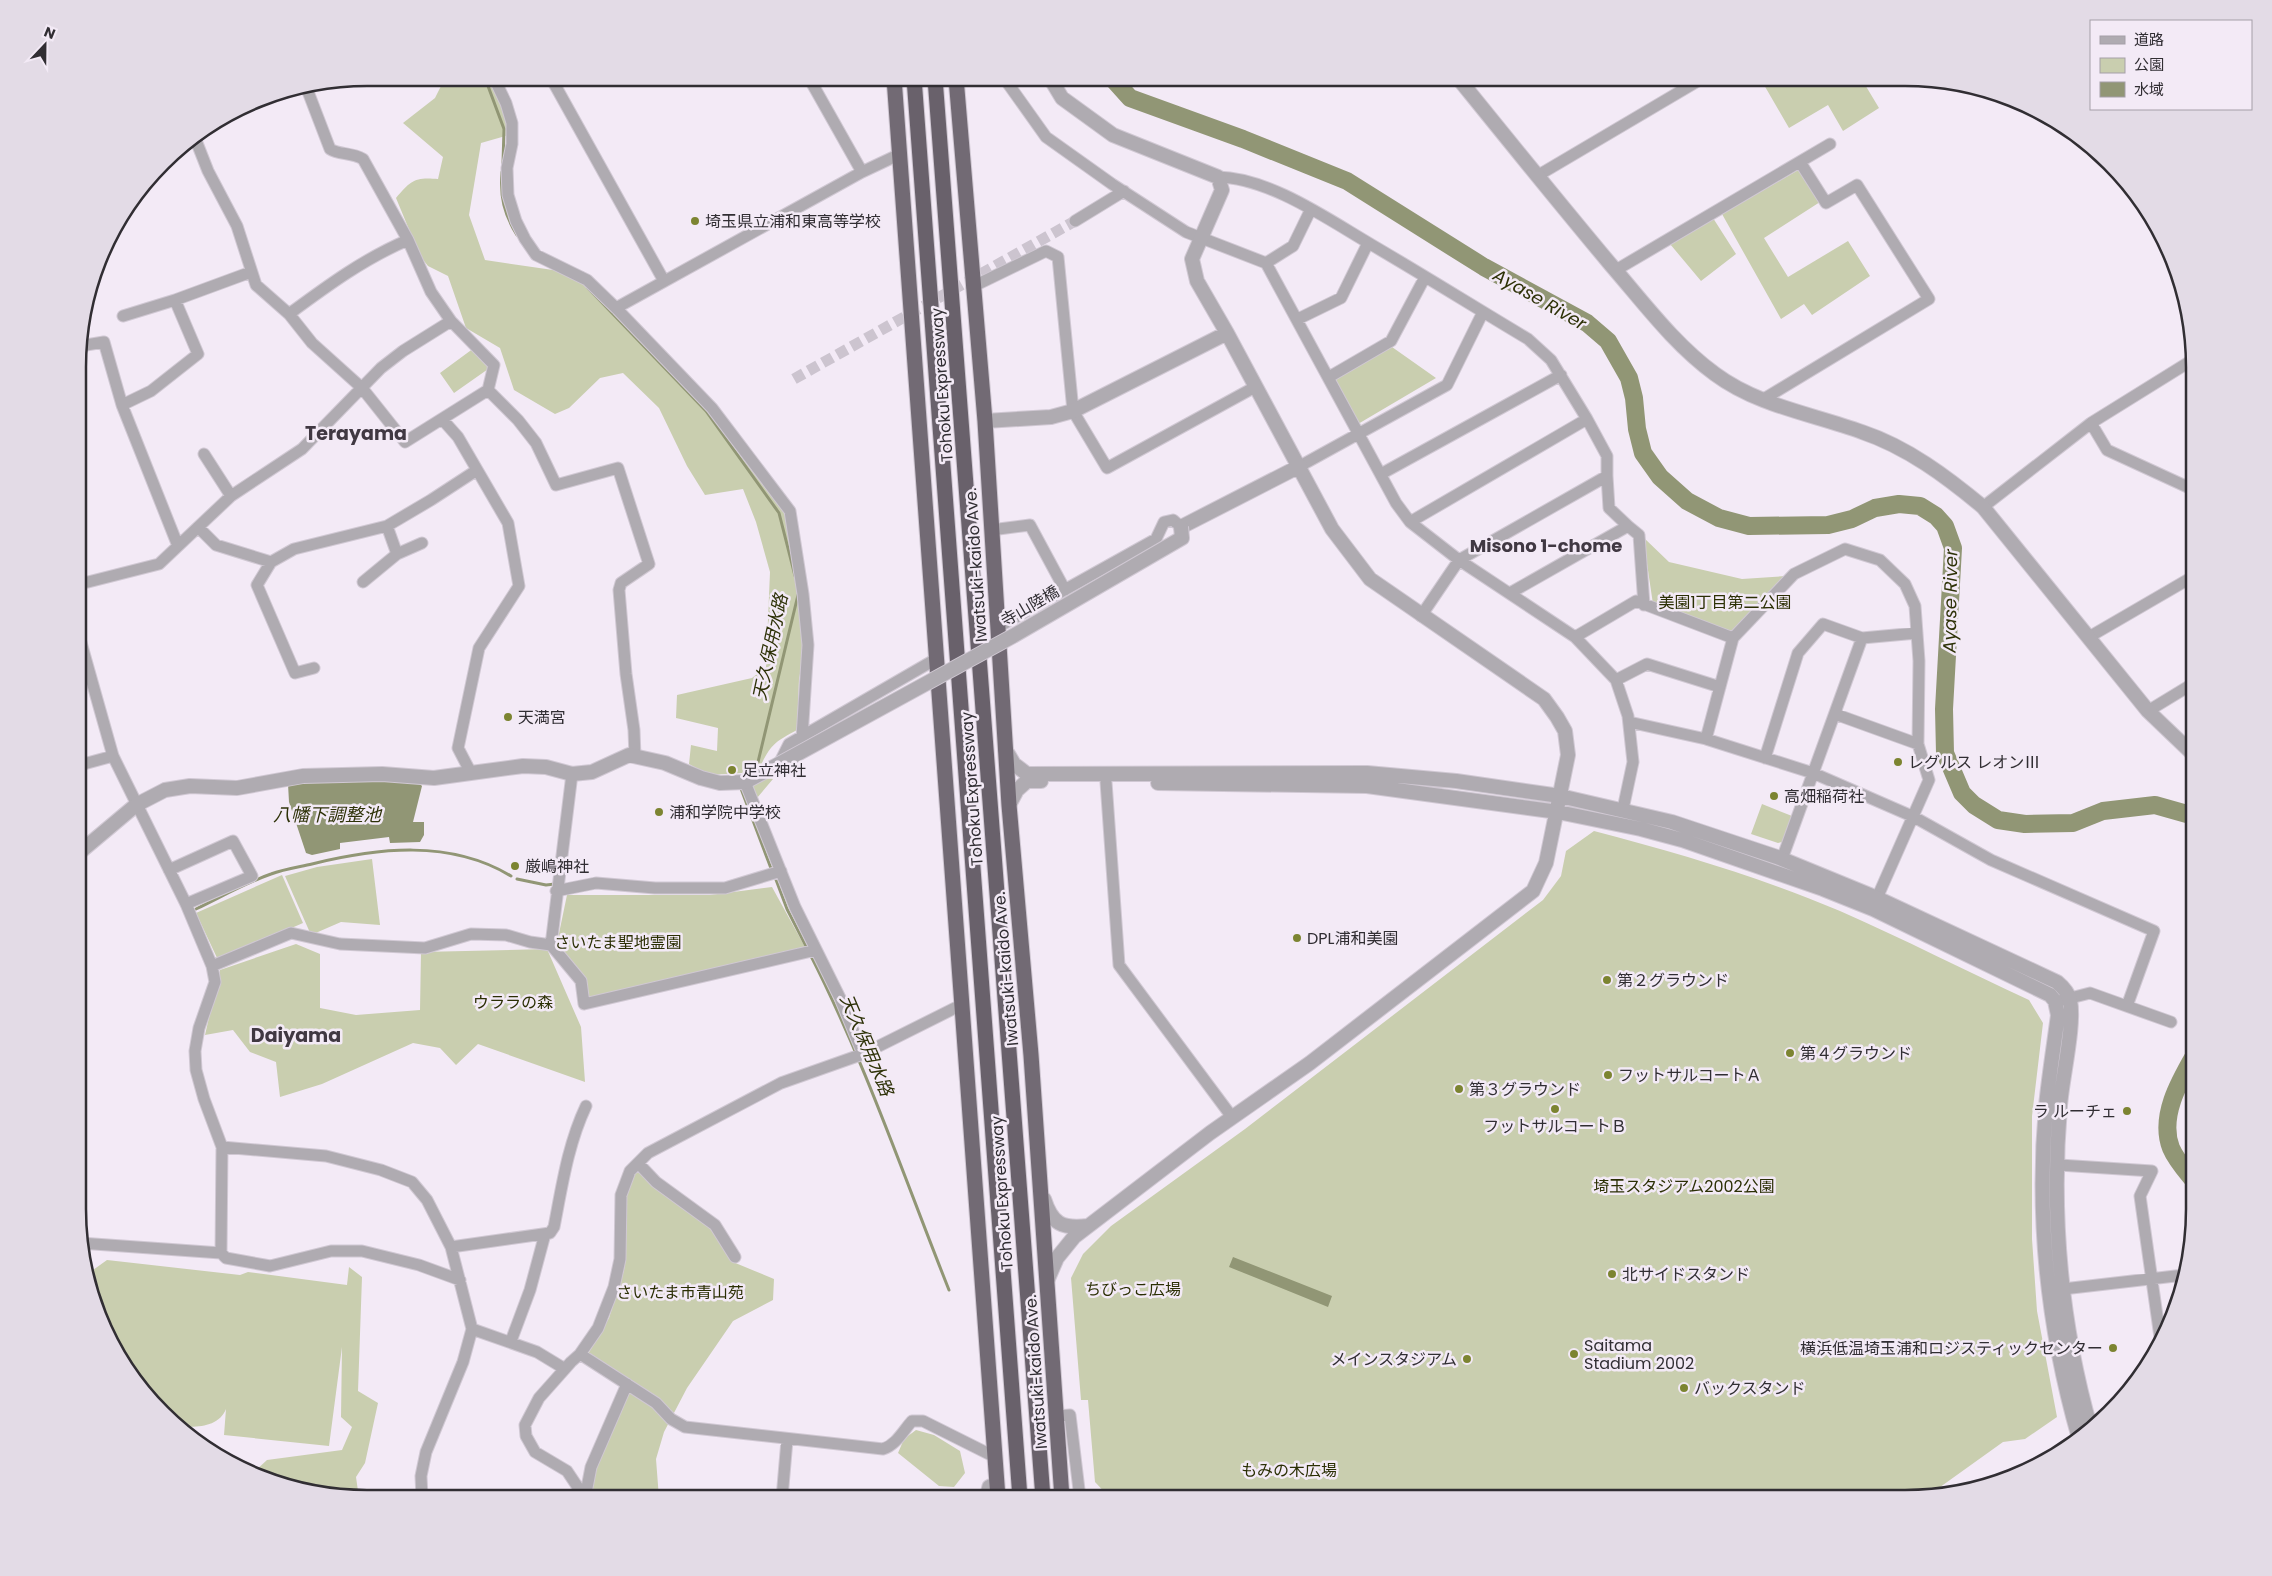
<svg xmlns="http://www.w3.org/2000/svg" width="2272" height="1576" font-family="Poppins,'Noto Sans JP',sans-serif">
<rect width="100%" height="100%" fill="#f3eaf6"/>
<path fill="#c9ceaf" d="M445 78H490L516 120 509 135 481 143 469 215 485 260 553 270 583 271 615 301 779 489 810 623 799 679 797 730C775 742 771 744 760 767L773 779 757 798 742 773 709 775 689 764 691 745 717 751 718 728 676 718 677 695 752 678 766 667 770 572 756 522 743 489 705 495 687 466 659 408 623 373 600 378 569 408 555 414 514 390 500 348 466 328 448 276 428 266 420 256 396 198C411 180 415 177 438 179L443 157 403 123 435 98Z
M1760 78H1861L1879 108 1843 131 1828 105 1789 128Z
M1800 169 1820 202 1764 238 1788 277 1848 241 1870 276 1812 315 1804 304 1781 319 1722 214Z
M1713 218 1736 254 1701 281 1670 244Z
M1392 347 1436 378 1358 424 1335 379Z
M474 348 491 367 454 393 440 373Z
M1643 537 1669 562 1742 579 1786 576 1734 632 1653 604Z
M1762 804 1792 816 1782 842 1778 843 1751 834Z
M1594 831C1678 853 1760 877 1840 911 1904 939 1966 971 2029 1000L2043 1023 2032 1116V1239L2037 1311 2057 1417 2025 1439 2003 1442 1929 1495 1905 1498H1110L1095 1482 1088 1400H1081L1071 1278 1083 1254 1111 1226 1245 1129 1543 900 1561 876 1566 851Z
M372 859 380 925 341 922 311 935 285 876 317 867Z
M282 875 303 923 218 960 196 913Z
M772 887 805 947 589 998 584 976 557 943 567 895H710Z
M296 944 320 954V1008L356 1015 420 1010 421 952 547 949 581 1027 585 1082 478 1044 456 1065 440 1048 413 1043 322 1084 280 1097 276 1062 250 1052 233 1030 205 1035 220 970Z
M637 1169 713 1226 733 1262 774 1279 773 1300 733 1321 687 1388 664 1432 656 1459 659 1498H589L593 1468 632 1382 588 1354 609 1318 624 1270 626 1247 624 1194Z
M107 1260 240 1275 248 1272 347 1285 349 1267 362 1277 358 1391 378 1403 365 1463 356 1477 359 1498H348L274 1483 254 1472 267 1460 342 1450 352 1427 341 1417 342 1347 329 1446 224 1435 226 1409C219 1427 196 1428 179 1426L116 1354 90 1278 93 1270Z
M916 1430 934 1435 960 1451 965 1473 954 1487 939 1486 898 1453 904 1439Z"/>
<path fill="#919675" d="M310 782H418L422 786 413 822H424V835L420 842 390 843 389 837 340 843V849L312 855 306 853 289 802 288 784Z
M1233 1257 1332 1296 1328 1307 1229 1267Z"/>
<g fill="none" stroke-linecap="round" stroke-linejoin="round">
<path stroke="#919675" stroke-width="3" d="M485 78 504 129 503 163
M502 172C500 197 504 214 517 235
M588 288 706 411 779 513 795 576
M750 773 758 762 798 595
M740 786 772 871
M775 877 787 909 807 948
M517 879 546 885 555 884
M196 909C221 897 245 883 271 874 284 869 299 867 312 864 377 848 450 839 511 876
M810 954C865 1062 904 1177 949 1290"/>
<path stroke="#919675" stroke-width="18" d="M1112 78 1130 98 1243 139 1347 181 1484 267 1587 323 1608 341 1629 378 1634 398 1637 429 1643 453 1660 477 1687 501 1719 518 1749 526 1828 525 1852 519 1875 508 1899 504 1920 506 1936 516 1945 526 1953 548 1944 709 1945 753 1962 793 1974 805 1998 820 2025 824 2073 823 2103 811 2155 805 2194 816
M2194 1056C2179 1082 2159 1117 2171 1148 2176 1160 2186 1171 2194 1181"/>
<path stroke="#ccc4cf" stroke-width="11" stroke-dasharray="11 5.5" stroke-linecap="butt" d="M794 379 1075 221"/>
<defs>
<path id="minor" d="M494 78 506 103 512 123V144L507 168 508 195 516 221 525 239 536 255 587 280 616 308 712 408 790 511 803 594 808 645 802 737
M551 78 664 281
M809 78 862 172
M1004 78 1046 137 1112 184 1186 232 1266 263 1396 503 1410 522 1459 560 1575 637 1616 680 1628 716 1633 762 1623 809
M195 138 208 171 237 226 256 285 289 314 312 343 362 388 405 442 488 390 494 365 451 321 431 292 408 240 363 159C351 152 339 155 330 149L307 89
M1537 176 1703 78
M1218 177C1270 178 1329 220 1372 245 1425 276 1476 308 1528 339L1551 360 1587 419 1607 456V476L1459 560 1421 616
M1075 221 1124 191
M1266 263 1293 246 1311 209
M1616 270 1830 144
M972 287 1046 251 1058 257 1073 411 1107 468 1255 387
M616 308 862 172 898 155
M289 314C327 286 365 258 408 240
M123 316 175 300 251 272
M1298 319 1341 298 1368 243
M80 346 104 342 122 405 178 546
M1329 377 1391 341 1425 277
M488 390 518 420 536 443 556 485 618 468 649 564 621 583 619 590 626 674 634 730 635 757
M1762 400 1929 299 1857 185 1826 203 1800 162
M122 405 151 391 198 354 175 300
M442 419 458 437 508 523 519 586 479 648 458 748 471 773
M2091 423 2107 450 2194 490
M204 454 231 496
M1300 466 1447 385 1483 312
M1381 474 1561 375
M1983 507 2091 423 2194 359
M1410 522 1587 419
M387 526 397 554
M1628 526 1639 535 1644 605
M198 527 216 545 271 562 294 549 387 526 431 500 477 470
M991 530 1030 525 1065 590
M271 562 257 585 295 673 314 668
M80 582H88L159 564 231 496 302 449 381 368 403 351 451 321
M363 582 397 554 422 543
M1510 593 1628 526 1609 508 1607 476
M998 627 1156 539 1164 522 1173 520 1181 527
M1575 637 1636 601 1733 638
M2089 637 2194 576
M80 639 113 756 186 904 212 966 215 982 199 1028 195 1051 196 1070 204 1099 222 1147 221 1253
M1616 680 1647 664 1720 687
M2148 711 2194 683
M1835 714 1918 744
M1629 722 1706 739 1813 773 1914 817 1991 860 2154 931 2127 1006
M1706 739 1733 638 1794 574 1845 549 1880 560 1905 584 1915 606 1919 661 1918 744 1929 780 1877 898
M1765 758 1798 653 1823 624 1862 638 1917 633
M779 764 789 744 936 659
M80 765 113 756
M572 774 551 945 581 981 584 1004 816 950
M745 782 795 907 840 998 863 1054
M1106 782 1119 965 1232 1117
M1782 859 1862 638
M169 870 233 841 252 876 186 904
M556 891 596 883 655 888H725L781 871
M212 966 291 933 340 944 425 948 471 934 506 935 530 942 551 945
M2055 1002 2090 993 2171 1022
M961 1005 863 1054 781 1083 648 1153 630 1171 621 1195 620 1259 614 1287 598 1328 580 1354 656 1403 671 1419 685 1427 883 1449C896 1445 903 1431 912 1421H923L995 1457
M222 1147 326 1156 381 1170 412 1182 427 1200 451 1247 472 1329 463 1362 426 1452 421 1476 422 1498
M638 1163 656 1182 715 1225 735 1257
M2059 1165 2152 1171 2140 1196 2160 1337
M80 1243 221 1253 226 1258 270 1266 331 1251H362L419 1265 460 1280
M451 1247 550 1233 554 1227C562 1186 568 1144 586 1106
M2063 1289 2184 1275
M472 1329 537 1352 565 1369
M511 1341 530 1290 545 1234
M580 1354 571 1362 539 1398 525 1425 526 1436 535 1452 567 1471 585 1498
M1057 1416 1070 1415 1080 1498
M585 1498 591 1467 627 1384
M782 1498 787 1440
M985 1498 988 1486 997 1481"/>
<path id="tertiary" d="M1050 78 1062 98 1113 135 1218 177 1222 190 1192 259 1197 281 1227 333
M1458 78C1509 141 1559 203 1611 265 1644 303 1674 344 1715 374 1758 406 1813 414 1862 432 1907 447 1947 477 1983 507L2148 711 2194 755
M985 421 1051 417 1073 411 1227 333 1332 529 1370 579 1544 699 1557 717 1565 731 1568 755 1546 863 1533 891 1310 1063 1210 1133 1074 1237 1057 1258 1047 1281
M1181 527 1300 466
M1005 749 1014 764 1027 774 1367 773 1456 781 1560 796 1672 822 1777 857 1877 898 2057 982C2063 987 2068 992 2070 1000 2075 1025 2062 1078 2060 1106 2051 1215 2061 1325 2091 1430
M1158 783 1367 786 1558 812 1641 829 1682 840 1823 889 1873 909 2050 995 2055 1001 2058 1015C2054 1045 2049 1076 2046 1106 2036 1218 2048 1330 2079 1438
M1009 805 1017 790 1027 781H1041
M80 852 136 805 165 790 190 786 237 788 303 776 382 774 434 778 523 766 546 767 572 774 592 772 629 755 665 763 701 778 720 783 745 782 779 764
M1044 1199C1052 1224 1062 1229 1088 1226"/>
<path id="trunk" d="M894 78 998 1498
M956 78 985 421 1009 805 1031 1055 1062 1498"/>
<path id="motorway" d="M914 78 1020 1498
M935 78 1043 1498"/>
</defs>
<use href="#minor" stroke="#d0c8d3" stroke-width="13"/>
<use href="#tertiary" stroke="#d0c8d3" stroke-width="16"/>
<use href="#trunk" stroke="#d0c8d3" stroke-width="17"/>
<use href="#motorway" stroke="#d0c8d3" stroke-width="17"/>
<use href="#minor" stroke="#afabb1" stroke-width="11"/>
<use href="#tertiary" stroke="#afabb1" stroke-width="14"/>
<use href="#trunk" stroke="#726a74" stroke-width="15"/>
<use href="#motorway" stroke="#69616b" stroke-width="15"/>
<defs>
<path id="tertiary-bridge" d="M779 764 1013 636 1182 538 1181 527"/>
</defs>
<use href="#tertiary-bridge" stroke="#d0c8d3" stroke-width="16" stroke-linecap="butt"/>
<use href="#tertiary-bridge" stroke="#afabb1" stroke-width="14"/>
</g>
<g fill="#7c8431" stroke="#f3eaf6" stroke-width="2">
<circle cx="695" cy="221" r="5"/>
<circle cx="508" cy="717" r="5"/>
<circle cx="1898" cy="762" r="5"/>
<circle cx="732" cy="770" r="5"/>
<circle cx="1774" cy="796" r="5"/>
<circle cx="659" cy="812" r="5"/>
<circle cx="515" cy="866" r="5"/>
<circle cx="1297" cy="938" r="5"/>
<circle cx="1607" cy="980" r="5"/>
<circle cx="1790" cy="1053" r="5"/>
<circle cx="1608" cy="1075" r="5"/>
<circle cx="1459" cy="1089" r="5"/>
<circle cx="1555" cy="1109" r="5"/>
<circle cx="2127" cy="1111" r="5"/>
<circle cx="1612" cy="1274" r="5"/>
<circle cx="2113" cy="1348" r="5"/>
<circle cx="1574" cy="1354" r="5"/>
<circle cx="1467" cy="1359" r="5"/>
<circle cx="1684" cy="1388" r="5"/>
</g>
<g text-anchor="middle" dominant-baseline="central" stroke-width="5" stroke-linejoin="round" paint-order="stroke">
<g font-size="16" fill="#312e33" stroke="#f3eaf6" text-anchor="start">
<text x="705" y="221">埼玉県立浦和東高等学校</text>
<text x="518" y="717">天満宮</text>
<text x="1908" y="762">レグルス レオンⅢ</text>
<text x="742" y="770">足立神社</text>
<text x="1784" y="796">高畑稲荷社</text>
<text x="669" y="812">浦和学院中学校</text>
<text x="525" y="866">厳嶋神社</text>
<text x="1307" y="938">DPL浦和美園</text>
<text x="1617" y="980">第２グラウンド</text>
<text x="1800" y="1053">第４グラウンド</text>
<text x="1618" y="1075">フットサルコートＡ</text>
<text x="1469" y="1089">第３グラウンド</text>
<text x="2117" y="1111" text-anchor="end">ラ ルーチェ</text>
<text x="1555" y="1126" text-anchor="middle">フットサルコートＢ</text>
<text x="1622" y="1274">北サイドスタンド</text>
<text x="1584" y="1345">Saitama<tspan x="1584" dy="18">Stadium 2002</tspan></text>
<text x="2103" y="1348" text-anchor="end">横浜低温埼玉浦和ロジスティックセンター</text>
<text x="1457" y="1359" text-anchor="end">メインスタジアム</text>
<text x="1694" y="1388">バックスタンド</text>
</g>
<g font-size="16" fill="#312e33" stroke="#f3eaf6">
<text transform="translate(942 385) rotate(-94)">Tohoku Expressway</text>
<text transform="translate(976 565) rotate(-94)">Iwatsuki-kaido Ave.</text>
<text transform="translate(1030 606) rotate(-30)">寺山陸橋</text>
<text transform="translate(972 789) rotate(-94)">Tohoku Expressway</text>
<text transform="translate(1006 969) rotate(-95)">Iwatsuki-kaido Ave.</text>
<text transform="translate(1002 1193) rotate(-94)">Tohoku Expressway</text>
<text transform="translate(1036 1372) rotate(-94)">Iwatsuki-kaido Ave.</text>
</g>
<g font-size="16" fill="#2b2f04" stroke="#f3eaf6">
<text x="1725" y="602">美園1丁目第二公園</text>
<text x="618" y="942">さいたま聖地霊園</text>
<text x="513" y="1002">ウララの森</text>
<text x="1684" y="1186">埼玉スタジアム2002公園</text>
<text x="1133" y="1289">ちびっこ広場</text>
<text x="680" y="1292">さいたま市青山苑</text>
<text x="1289" y="1470">もみの木広場</text>
</g>
<g font-size="18" font-style="italic" fill="#2e3208" stroke="#f3eaf6">
<text transform="translate(1540 299) rotate(30)">Ayase River</text>
<text transform="translate(1950 601) rotate(-89)">Ayase River</text>
<text transform="translate(770 647) rotate(-78)">天久保用水路</text>
<text x="327" y="814">八幡下調整池</text>
<text transform="translate(867 1045) rotate(67)">天久保用水路</text>
</g>
<g font-size="18" font-weight="bold" fill="#403842" stroke="#f3eaf6">
<text x="1546" y="545">Misono 1-chome</text>
</g>
<g font-size="19" font-weight="bold" fill="#403842" stroke="#f3eaf6">
<text x="356" y="433">Terayama</text>
<text x="296" y="1035">Daiyama</text>
</g>
</g>
<path d="M0 0H2272V1576H0ZM367 86H1905A281 281 0 0 1 2186 367V1209A281 281 0 0 1 1905 1490H367A281 281 0 0 1 86 1209V367A281 281 0 0 1 367 86Z" fill="#e3dbe6" fill-rule="evenodd"/>
<path fill="none" stroke="#312e33" stroke-width="2.5" d="M367 86H1905A281 281 0 0 1 2186 367V1209A281 281 0 0 1 1905 1490H367A281 281 0 0 1 86 1209V367A281 281 0 0 1 367 86Z"/>
<rect x="2090" y="20" width="162" height="90" fill="#f3eaf6" stroke="#a59fa8"/>
<rect x="2100" y="36" width="25" height="8" fill="#afabb1" stroke="#a59fa8"/>
<text x="2134" y="45" font-size="15" fill="#312e33">道路</text>
<rect x="2100" y="58" width="25" height="15" fill="#c9ceaf" stroke="#a59fa8"/>
<text x="2134" y="70" font-size="15" fill="#312e33">公園</text>
<rect x="2100" y="82" width="25" height="15" fill="#919675" stroke="#a59fa8"/>
<text x="2134" y="95" font-size="15" fill="#312e33">水域</text>
<g transform="translate(45 45) rotate(22)" stroke="#f3eaf6" stroke-width="4" paint-order="stroke">
<path d="M0-4L9 19L0 12L-9 19Z" fill="#312e33"/>
<text y="-8" font-size="14" font-weight="bold" text-anchor="middle" fill="#312e33">N</text>
</g>
</svg>
